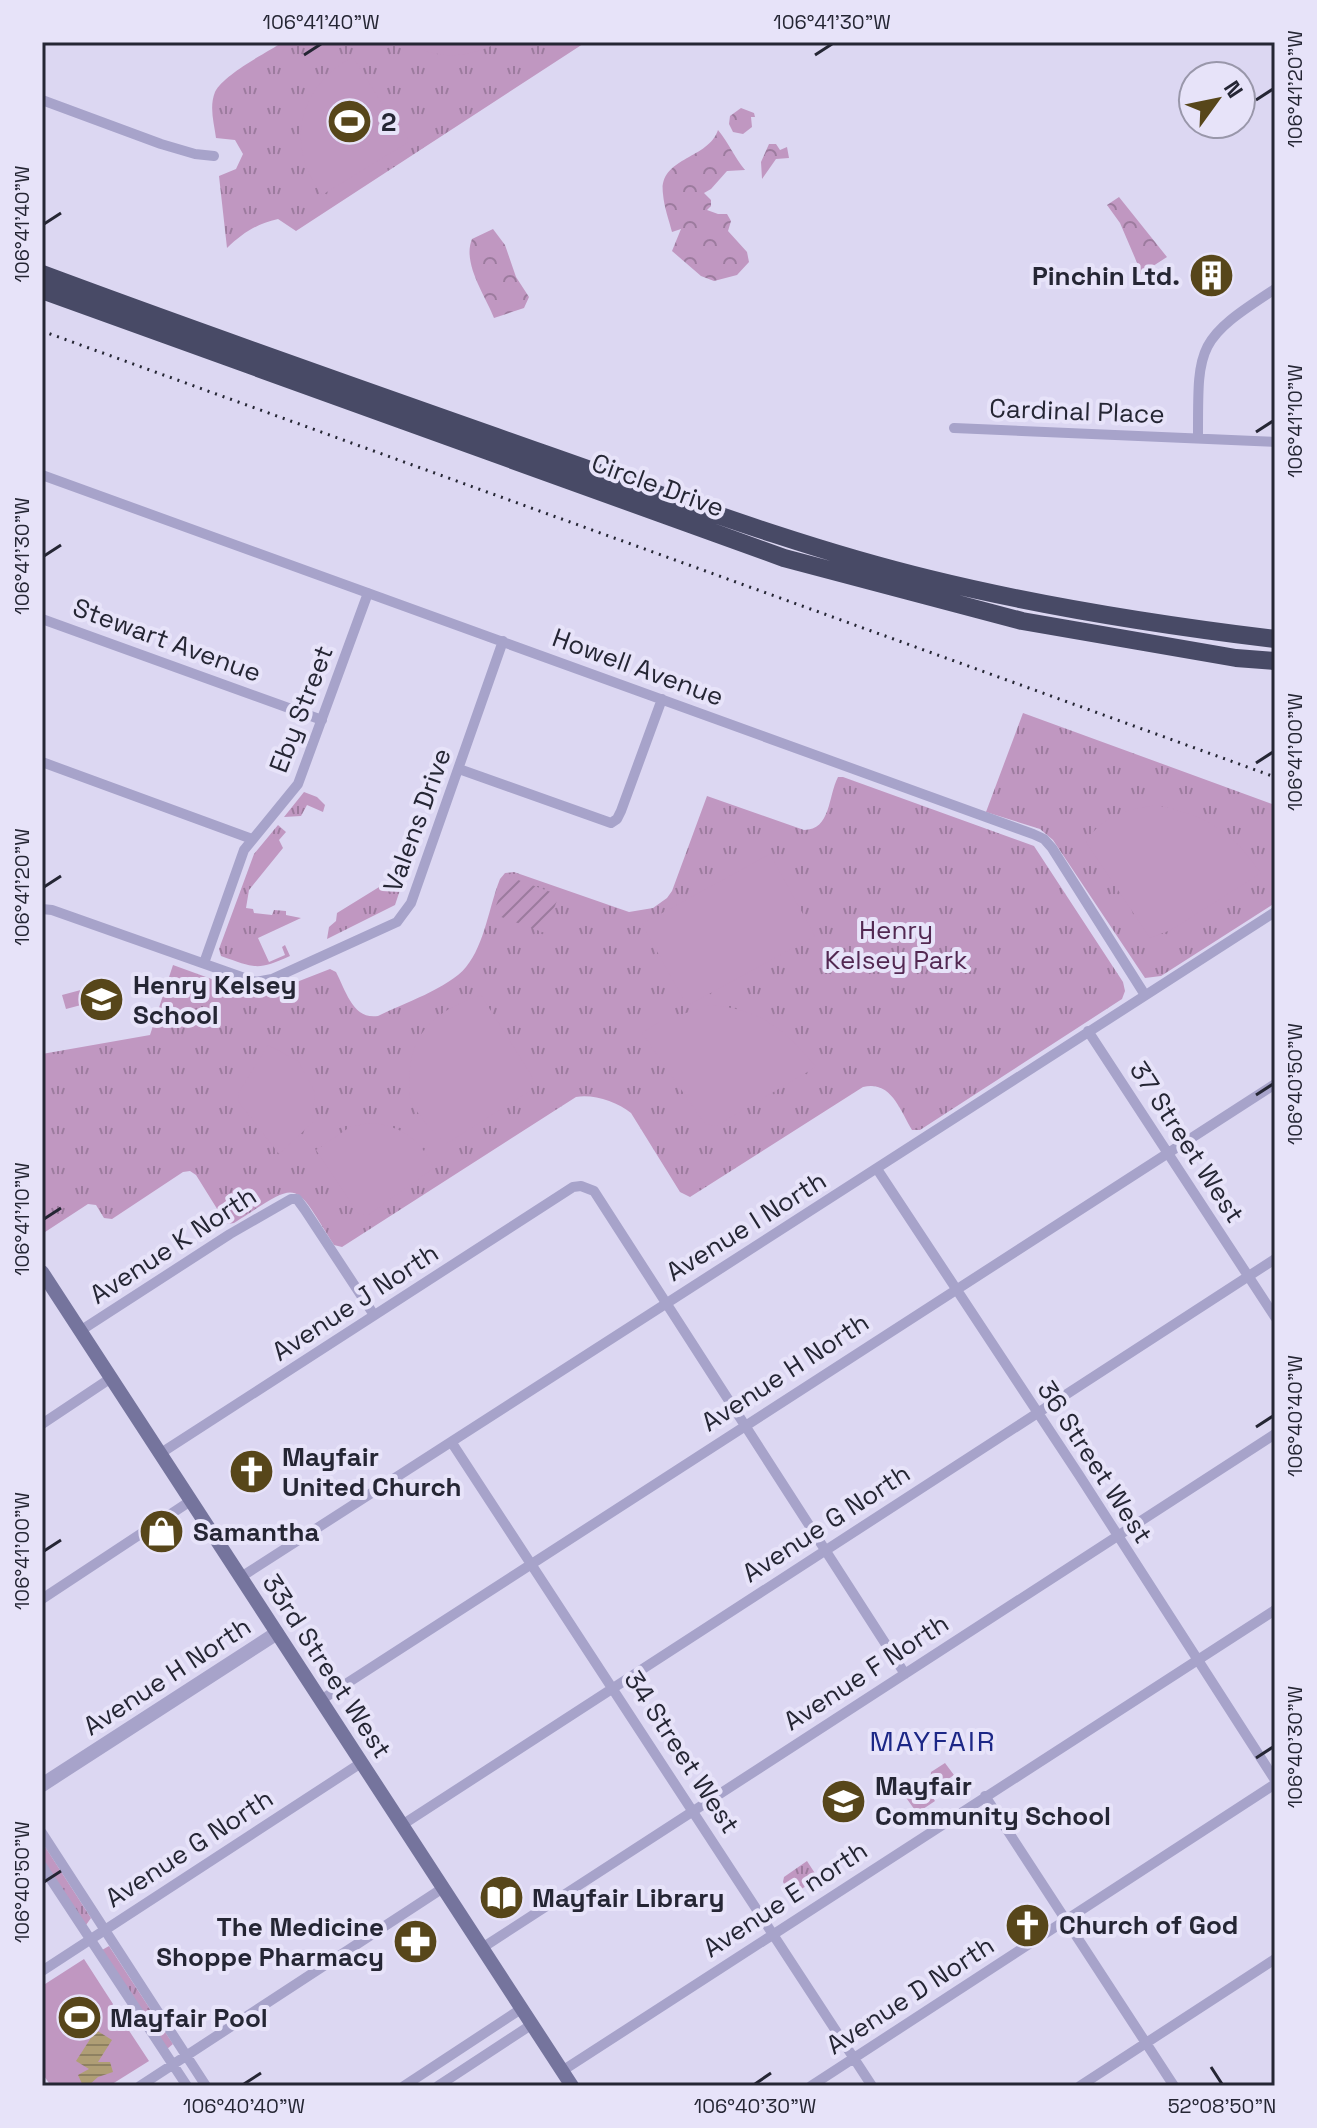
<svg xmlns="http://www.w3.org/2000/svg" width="1317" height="2128" font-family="'Space Grotesk',sans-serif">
<defs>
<pattern id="grass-tufts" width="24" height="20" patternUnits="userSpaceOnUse" patternTransform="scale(2)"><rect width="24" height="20" fill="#c097c1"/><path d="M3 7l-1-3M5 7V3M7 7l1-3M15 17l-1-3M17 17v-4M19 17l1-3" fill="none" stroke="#9c7b9e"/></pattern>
<pattern id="forest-crowns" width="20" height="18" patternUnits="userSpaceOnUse" patternTransform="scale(2)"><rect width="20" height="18" fill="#c097c1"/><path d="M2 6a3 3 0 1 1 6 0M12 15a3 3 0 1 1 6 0" fill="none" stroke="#9c7b9e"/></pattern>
<pattern id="garden-furrows" width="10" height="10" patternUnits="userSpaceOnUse" patternTransform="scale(2)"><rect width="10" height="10" fill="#c097c1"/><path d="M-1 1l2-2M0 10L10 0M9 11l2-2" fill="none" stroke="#9c7b9e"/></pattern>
<pattern id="water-rules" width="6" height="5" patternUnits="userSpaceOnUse" patternTransform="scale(2)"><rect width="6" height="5" fill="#af9e75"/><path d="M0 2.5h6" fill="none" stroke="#8e8161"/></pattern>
</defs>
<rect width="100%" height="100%" fill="#dcd7f2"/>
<path fill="url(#grass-tufts)" d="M283 42H586L296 231 278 219C256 224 243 233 227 248L219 176 236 169 243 154 235 140 216 138C214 123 209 107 215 92 224 74 266 53 283 42Z
M1023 713 1275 805V903L1161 976 1145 978 1053 840 1040 829 986 812Z
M838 777H843L1034 846 1123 982 1125 991 1122 999 920 1130H912C900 1110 891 1080 863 1087L690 1197 680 1192 631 1113C617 1102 594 1094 576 1097L342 1247 334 1245C292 1178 301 1180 234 1223L228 1224 224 1220 196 1175 190 1171 183 1172 112 1219 104 1218 96 1205 88 1204 42 1234V1054L150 1035 173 965 250 993 271 992 330 969 336 972C346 991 353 1020 378 1016 402 1004 449 988 466 967 485 944 489 906 500 879L505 873 514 872 629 912 653 908 667 898 672 891 707 796 804 830C831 830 828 796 838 777Z
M304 792 317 797 325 805 323 812 307 805 301 816 284 817Z
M278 825 286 832 279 840 283 848 249 890 246 908 253 909 254 913 272 915 274 910 286 911V915L301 918 258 938 269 962 285 955 282 947 285 945 290 956C257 971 255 968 221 956L219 949 254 854Z
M384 884 400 890 395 905 327 939 329 927 336 921 337 913Z
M945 1763 954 1775 934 1789 930 1782 931 1772Z
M42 1842 91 1918 86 1925 42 1860Z
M807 1861 818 1878 791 1896 783 1882 784 1877Z
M109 1946 173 2044 167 2049 102 1950Z"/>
<path fill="url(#forest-crowns)" d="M741 108 754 113 755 117H751L752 127 743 134 733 132 729 124 730 116Z
M718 130C729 143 734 157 745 170L727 171 711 189 704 193 711 200V206L707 210 718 214H727L731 221 728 231 747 252 749 262 737 275 714 281 701 276 672 251 681 229 672 232C669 220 664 207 663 194 658 157 708 160 718 130Z
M769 144H776L780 150 787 147 789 158 776 159 762 179 761 162Z
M1119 197 1167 257 1136 277 1138 265 1120 223 1107 205Z
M493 229 505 245 516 277 529 297 524 308 494 318C485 295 462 263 472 239Z"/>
<path fill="url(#garden-furrows)" d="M507 876 559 895 545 933 493 914Z"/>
<path fill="#c097c1" d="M406 42H499C468 59 436 60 406 42Z
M353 57 389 115 393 114 408 137 407 143 322 195C284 146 299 85 353 57Z
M1156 805C1206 815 1232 831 1261 873L1171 930 1150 938 1086 842C1103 815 1125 810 1156 805Z
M770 854 815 936 687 1006 642 924Z
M92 987 96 1001 66 1009 62 995Z
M481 995 533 1078 530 1091 446 1144C433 1131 419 1118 411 1101 408 1094 409 1084 410 1076 410 1030 440 1009 481 995Z
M710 1005C761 1009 784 1029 816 1067L716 1126 705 1124 642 1033 659 1022Z
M268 1045 298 1061 315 1092 312 1123 279 1154 238 1101 239 1092Z
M370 1123C401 1125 421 1140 434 1168L368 1215 358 1213 316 1150 350 1127Z
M920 1779 935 1801 917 1813 902 1792Z
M84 1959 113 2004 108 2013 124 2023 149 2061 109 2086H51L42 2073V1986Z"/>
<path fill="url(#water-rules)" d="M96 2030 112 2040 98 2062H110L113 2072 98 2077 88 2086H83L78 2075 89 2069 76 2061Z"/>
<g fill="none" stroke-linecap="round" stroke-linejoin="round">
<path stroke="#a7a3ca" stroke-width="10" d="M42 100 161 144 195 154 214 156
M954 428 1275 442
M1198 438C1198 345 1196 340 1275 289
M42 475 1033 834 1044 839 1052 848 1145 995
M42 619 322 720
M42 762 252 839
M459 769 611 823 617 819 621 811 662 699
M42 909 52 910 256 982 272 979 397 922 411 903 503 641
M204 963 244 850 298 784 368 593
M1088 1031 1275 1317
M877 1169 1079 1475 1275 1780
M80 1331 230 1234 291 1199H297L305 1210 374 1315
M42 1424 111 1378
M452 1443 872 2086
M161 1453 573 1187 581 1186 594 1191 905 1674
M241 1577 1275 912
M42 1599 192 1500
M321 1700 1275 1084
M985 1796 1174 2086
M402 1825 1275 1259
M42 1833 206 2086
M42 1866 187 2086
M482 1948 1275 1434
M42 1971 361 1763
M562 2071 1275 1610
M140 2086 443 1888
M404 2086 521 2009
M438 2086 531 2025
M811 2086 1275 1784
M1080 2086 1275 1959"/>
<path stroke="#a7a3ca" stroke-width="14" d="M42 1785 277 1633"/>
<path stroke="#75749d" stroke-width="14" d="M42 1272 572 2086"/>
<path stroke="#484a66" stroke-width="18" d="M42 274C208 336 375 394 542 453 671 498 798 547 930 579 1044 607 1159 625 1275 639
M42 290 784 558 1022 621 1236 658 1275 661"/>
<path stroke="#252634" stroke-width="3" stroke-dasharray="2 6" stroke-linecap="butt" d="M42 331 1275 777"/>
</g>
<path fill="none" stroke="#252634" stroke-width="3" d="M304 55 321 44M815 55 832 44M1256 100 1273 89M44 224 61 213M1256 432 1273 421M44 556 61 545M1256 763 1273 752M44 887 61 876M1256 1095 1273 1084M44 1219 61 1208M1256 1427 1273 1416M44 1551 61 1540M1256 1758 1273 1747M44 1882 61 1871M1211 2067 1222 2084M244 2084 261 2073M755 2084 771 2073"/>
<defs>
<symbol id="stadium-disc" viewBox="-11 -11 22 22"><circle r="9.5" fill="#57461a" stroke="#e7e3f9"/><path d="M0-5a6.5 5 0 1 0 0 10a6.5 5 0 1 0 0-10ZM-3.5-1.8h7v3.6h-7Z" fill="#fff"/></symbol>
<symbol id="building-disc" viewBox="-11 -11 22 22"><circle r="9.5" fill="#57461a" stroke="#e7e3f9"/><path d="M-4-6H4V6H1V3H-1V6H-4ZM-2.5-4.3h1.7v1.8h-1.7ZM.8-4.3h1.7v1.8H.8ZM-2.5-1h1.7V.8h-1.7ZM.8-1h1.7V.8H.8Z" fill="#fff"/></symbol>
<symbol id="school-disc" viewBox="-11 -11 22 22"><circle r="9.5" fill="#57461a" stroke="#e7e3f9"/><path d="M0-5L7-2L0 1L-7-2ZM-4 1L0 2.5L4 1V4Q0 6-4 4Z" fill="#fff"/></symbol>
<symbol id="church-disc" viewBox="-11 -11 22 22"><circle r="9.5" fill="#57461a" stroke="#e7e3f9"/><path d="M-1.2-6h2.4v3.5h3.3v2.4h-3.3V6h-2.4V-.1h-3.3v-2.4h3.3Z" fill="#fff"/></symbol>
<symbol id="shop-disc" viewBox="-11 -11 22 22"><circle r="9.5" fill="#57461a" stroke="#e7e3f9"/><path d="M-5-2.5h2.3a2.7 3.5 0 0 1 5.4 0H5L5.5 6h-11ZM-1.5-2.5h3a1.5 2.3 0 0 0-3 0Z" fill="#fff"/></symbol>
<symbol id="library-disc" viewBox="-11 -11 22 22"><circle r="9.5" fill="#57461a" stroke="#e7e3f9"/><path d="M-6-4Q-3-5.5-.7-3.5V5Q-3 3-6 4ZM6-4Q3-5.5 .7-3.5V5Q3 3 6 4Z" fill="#fff"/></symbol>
<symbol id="pharmacy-disc" viewBox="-11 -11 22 22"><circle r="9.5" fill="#57461a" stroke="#e7e3f9"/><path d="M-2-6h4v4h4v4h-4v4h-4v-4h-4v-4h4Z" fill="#fff"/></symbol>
</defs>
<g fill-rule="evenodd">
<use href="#stadium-disc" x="324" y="96" width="51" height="51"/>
<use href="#building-disc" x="1186" y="250" width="51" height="51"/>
<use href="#school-disc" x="76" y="974" width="51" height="51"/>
<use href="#church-disc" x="226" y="1446" width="51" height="51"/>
<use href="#shop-disc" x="136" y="1506" width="51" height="51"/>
<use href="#school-disc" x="818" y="1776" width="51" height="51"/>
<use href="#library-disc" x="476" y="1872" width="51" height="51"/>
<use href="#church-disc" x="1002" y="1900" width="51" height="51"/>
<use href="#pharmacy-disc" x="390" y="1916" width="51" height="51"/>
<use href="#stadium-disc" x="54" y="1992" width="51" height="51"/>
</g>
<g text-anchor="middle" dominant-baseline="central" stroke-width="8" stroke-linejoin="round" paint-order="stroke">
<g font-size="26" font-weight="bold" fill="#252634" stroke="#e7e3f9" text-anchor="start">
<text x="381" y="122">2</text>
<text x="1180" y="276" text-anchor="end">Pinchin Ltd.</text>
<text x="133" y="985">Henry Kelsey<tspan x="133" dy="30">School</tspan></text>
<text x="282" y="1457">Mayfair<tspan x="282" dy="30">United Church</tspan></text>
<text x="193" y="1532">Samantha</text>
<text x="875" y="1786">Mayfair<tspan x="875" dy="30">Community School</tspan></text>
<text x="532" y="1898">Mayfair Library</text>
<text x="1059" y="1925">Church of God</text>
<text x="384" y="1927" text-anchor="end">The Medicine<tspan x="384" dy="30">Shoppe Pharmacy</tspan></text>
<text x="110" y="2018">Mayfair Pool</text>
</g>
<g font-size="26" fill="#252634" stroke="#e7e3f9">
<text transform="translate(1077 411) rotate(2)">Cardinal Place</text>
<text transform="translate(658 485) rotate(20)">Circle Drive</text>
<text transform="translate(167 640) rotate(20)">Stewart Avenue</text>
<text transform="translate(638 667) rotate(20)">Howell Avenue</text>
<text transform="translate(301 709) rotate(-69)">Eby Street</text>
<text transform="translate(417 820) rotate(-70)">Valens Drive</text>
<text transform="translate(1187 1142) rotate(57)">37 Street West</text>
<text transform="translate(746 1226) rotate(-32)">Avenue I North</text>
<text transform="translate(173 1245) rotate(-33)">Avenue K North</text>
<text transform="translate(355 1302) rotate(-33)">Avenue J North</text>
<text transform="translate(785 1372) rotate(-33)">Avenue H North</text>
<text transform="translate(1095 1462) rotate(57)">36 Street West</text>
<text transform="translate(826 1523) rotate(-33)">Avenue G North</text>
<text transform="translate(327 1666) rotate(57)">33rd Street West</text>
<text transform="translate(866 1672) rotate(-33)">Avenue F North</text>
<text transform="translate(167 1676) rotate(-33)">Avenue H North</text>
<text transform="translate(682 1752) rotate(57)">34 Street West</text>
<text transform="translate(189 1848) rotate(-33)">Avenue G North</text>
<text transform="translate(785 1899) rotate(-33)">Avenue E north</text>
<text transform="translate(910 1995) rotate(-33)">Avenue D North</text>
</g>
<g font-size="26" fill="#532852" stroke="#e7e3f9">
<text x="896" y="930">Henry<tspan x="896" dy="30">Kelsey Park</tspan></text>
</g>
<g font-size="28" letter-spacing="2" fill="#1c2786" stroke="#e7e3f9">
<text x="933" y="1741">MAYFAIR</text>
</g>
</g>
<rect width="1317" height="2128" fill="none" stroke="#e7e3f9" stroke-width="88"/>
<g transform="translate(1217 100) rotate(57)"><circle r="38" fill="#e7e3f9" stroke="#9997aa" stroke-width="2"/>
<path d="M0-6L14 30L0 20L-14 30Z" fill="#57461a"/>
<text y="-12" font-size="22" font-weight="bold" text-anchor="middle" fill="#252634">N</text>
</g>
<rect x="44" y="44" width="1229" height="2040" fill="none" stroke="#252634" stroke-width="3"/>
<g font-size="20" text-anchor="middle" fill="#252634">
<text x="321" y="29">106°41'40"W</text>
<text x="832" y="29">106°41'30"W</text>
<text transform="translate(1295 89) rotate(-90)" y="7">106°41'20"W</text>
<text transform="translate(22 224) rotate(-90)" y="7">106°41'40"W</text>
<text transform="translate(1295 421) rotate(-90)" y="7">106°41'10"W</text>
<text transform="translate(22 556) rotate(-90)" y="7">106°41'30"W</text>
<text transform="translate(1295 752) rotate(-90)" y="7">106°41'00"W</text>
<text transform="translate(22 887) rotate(-90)" y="7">106°41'20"W</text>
<text transform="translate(1295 1084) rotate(-90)" y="7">106°40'50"W</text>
<text transform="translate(22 1219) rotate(-90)" y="7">106°41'10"W</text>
<text transform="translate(1295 1416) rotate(-90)" y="7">106°40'40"W</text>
<text transform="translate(22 1551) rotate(-90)" y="7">106°41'00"W</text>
<text transform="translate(1295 1747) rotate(-90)" y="7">106°40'30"W</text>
<text transform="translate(22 1882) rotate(-90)" y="7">106°40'50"W</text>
<text x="244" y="2113">106°40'40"W</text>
<text x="755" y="2113">106°40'30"W</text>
<text x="1222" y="2113">52°08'50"N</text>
</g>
</svg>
